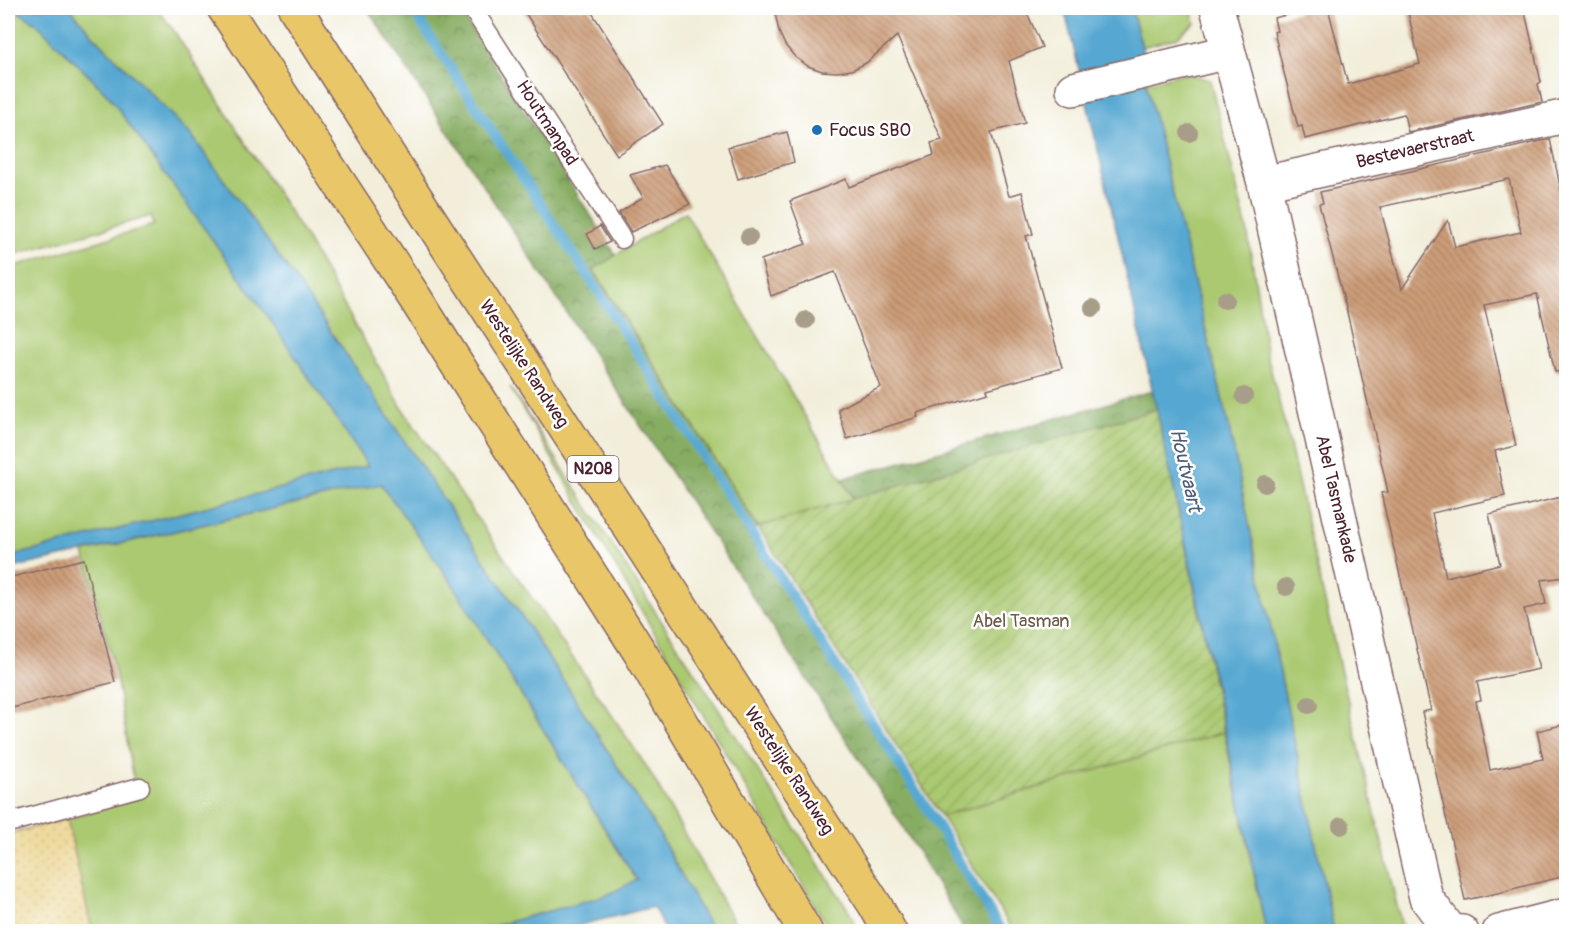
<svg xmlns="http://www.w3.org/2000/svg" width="1574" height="939" font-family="Pangolin,sans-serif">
<defs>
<pattern id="forest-crowns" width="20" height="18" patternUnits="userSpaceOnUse" patternTransform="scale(1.5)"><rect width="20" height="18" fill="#87ad63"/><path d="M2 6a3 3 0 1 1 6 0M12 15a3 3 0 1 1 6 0" fill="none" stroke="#708c52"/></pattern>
<pattern id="sand-dots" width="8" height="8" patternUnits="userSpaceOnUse" patternTransform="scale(1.5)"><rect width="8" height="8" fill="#eeda9e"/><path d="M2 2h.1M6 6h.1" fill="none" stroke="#cebb88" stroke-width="1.8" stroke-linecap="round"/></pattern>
<pattern id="garden-furrows" width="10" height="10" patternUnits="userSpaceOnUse" patternTransform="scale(1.5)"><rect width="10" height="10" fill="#aac971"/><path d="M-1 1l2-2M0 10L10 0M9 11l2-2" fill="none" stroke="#94ac62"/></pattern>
<pattern id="building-back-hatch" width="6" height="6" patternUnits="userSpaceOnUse" patternTransform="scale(1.5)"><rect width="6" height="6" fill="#cc9d78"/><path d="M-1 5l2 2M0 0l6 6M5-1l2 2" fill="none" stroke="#a87f63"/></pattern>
</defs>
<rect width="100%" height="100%" fill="#fff"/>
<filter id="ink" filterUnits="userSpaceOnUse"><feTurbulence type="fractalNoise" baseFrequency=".0167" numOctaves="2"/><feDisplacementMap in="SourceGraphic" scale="12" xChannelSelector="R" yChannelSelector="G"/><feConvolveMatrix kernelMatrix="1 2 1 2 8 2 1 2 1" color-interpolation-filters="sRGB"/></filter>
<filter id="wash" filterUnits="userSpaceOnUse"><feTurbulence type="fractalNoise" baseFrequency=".008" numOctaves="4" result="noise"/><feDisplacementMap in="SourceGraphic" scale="24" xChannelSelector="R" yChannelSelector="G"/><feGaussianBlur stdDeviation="1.35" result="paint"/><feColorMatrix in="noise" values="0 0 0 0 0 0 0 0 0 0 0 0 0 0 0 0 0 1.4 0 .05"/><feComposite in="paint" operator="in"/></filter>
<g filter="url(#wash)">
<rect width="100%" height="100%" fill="#f2eeda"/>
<path fill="#aac971" stroke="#7a744e" stroke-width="1.5" d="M8 8H12L35 22 108 95 271 321 368 466 8 557V268L154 225 151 216 8 256Z
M70 8H157L176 34 303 233 404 411 609 711 648 769 739 931H712L657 830 567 686 511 600 298 283 192 136 92 34Z
M1131 8H1191L1195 23 1176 38 1142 47Z
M1185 73 1210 80 1247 229 1267 355 1289 441 1336 651 1403 931H1334L1228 423 1146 83Z
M685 212 842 479 854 499 758 527 593 269Z
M510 387 847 908 859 931H830Z
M381 484 450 580 637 881 607 895 476 931H92L67 819 137 798 116 676 84 552Z
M1224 732 1266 931H1013L941 816Z"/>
<path fill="url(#forest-crowns)" stroke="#686647" stroke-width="1.5" d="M367 8H458L616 255 593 270 758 527 748 535 889 754 999 931H965L900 822Z
M1152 391 1157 409 854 499 842 479Z"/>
<path fill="url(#sand-dots)" stroke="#9c7c64" stroke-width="1.5" d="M67 819 92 931H8V834Z"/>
<path fill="url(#garden-furrows)" stroke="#7a744e" stroke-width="1.5" d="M1157 409 1224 732 941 816 758 527Z"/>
<path fill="#57a8d2" stroke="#50647e" stroke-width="1.5" d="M12 8H70L92 34 192 136 298 283 511 600 567 686 657 830 712 931H666L653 907 556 931H476L607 895 637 880 450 580 381 484 8 569V557L368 466 271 321 108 95 35 22Z
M1064 8H1131L1142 47 1146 83 1228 423 1334 931H1266C1203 623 1139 314 1064 8Z"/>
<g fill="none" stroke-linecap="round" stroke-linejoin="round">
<path stroke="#57a8d2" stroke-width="10" d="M411 8 598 291 933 818 1002 932"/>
</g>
<g id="blocks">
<path fill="url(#building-back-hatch)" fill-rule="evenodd" d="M522 8H589L663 124 617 155Z
M774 8H1025L1042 47 1009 61 1025 123 991 132 1009 196 1022 192 1033 234 1026 236 1062 368 987 389 988 392 917 413 918 417 847 439 838 409 881 387 835 272 771 296 761 260 806 244 790 201 846 179 849 187 934 155 931 143 942 140 897 36 866 63 852 70 837 72 822 71 808 66 795 57 785 45 779 32Z
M1314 8H1328L1348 84 1420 64 1407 8H1524L1541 82 1538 84 1542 102 1408 132 1404 114 1305 139 1302 126 1298 127 1283 69 1274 32 1277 31 1274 18Z
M787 132 794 162 738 179 728 147Z
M1550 139 1566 214V371L1555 372 1537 294 1484 305 1516 446 1495 451 1505 496 1432 513 1446 577 1500 564 1489 514 1566 496V577L1541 580 1546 604 1524 609 1539 669 1477 682 1481 700 1476 701 1490 770 1543 759 1537 731 1566 724V876L1508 890V891L1465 900 1422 712 1431 710 1381 493 1388 492 1347 312 1319 204 1323 203 1320 192ZM1509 179 1521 232 1455 247 1448 220 1402 289 1380 207Z
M665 165 690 204 631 232 619 213 643 197 630 175Z
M600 226 610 242 595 249 587 234Z
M84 559 115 682 8 709V578Z"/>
</g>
</g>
<g filter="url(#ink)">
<use href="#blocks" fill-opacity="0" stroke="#856768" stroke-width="1.5"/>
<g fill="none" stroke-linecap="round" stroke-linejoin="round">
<defs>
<path id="lane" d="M472 8 622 239
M8 823 140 787"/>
<path id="street" d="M1217 8 1264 183 1426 898 1451 931 1462 932
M1073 89 1228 52
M1264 183 1566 116
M1499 932 1566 915"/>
<path id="primary" d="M224 8 415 298 641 654 806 932
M295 8 401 175 875 905 890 932"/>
</defs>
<use href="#lane" stroke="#856768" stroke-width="21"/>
<use href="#street" stroke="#856768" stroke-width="36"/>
<use href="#primary" stroke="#856768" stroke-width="36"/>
<use href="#lane" stroke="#fff" stroke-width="18"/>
<use href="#street" stroke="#fff" stroke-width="33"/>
<use href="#primary" stroke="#e9c769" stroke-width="33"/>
</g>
<g fill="#a89d88">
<circle cx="1189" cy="133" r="9"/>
<circle cx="749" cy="237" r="9"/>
<circle cx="1225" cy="300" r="9"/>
<circle cx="1093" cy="308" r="9"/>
<circle cx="806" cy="320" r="9"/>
<circle cx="1244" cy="396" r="9"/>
<circle cx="1265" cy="484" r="9"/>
<circle cx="1286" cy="587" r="9"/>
<circle cx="1309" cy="705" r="9"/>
<circle cx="1341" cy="826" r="9"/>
</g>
</g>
<circle fill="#1f6fb2" stroke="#fff" stroke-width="2" cx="817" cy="130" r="6"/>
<g text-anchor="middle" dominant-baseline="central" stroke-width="5" stroke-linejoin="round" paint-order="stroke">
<rect fill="#fff" stroke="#80626b" stroke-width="1.5" x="567.5" y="456" width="51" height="26" rx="4.5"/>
<g font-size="16" font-weight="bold" fill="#4a1f2b">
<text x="593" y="469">N208</text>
</g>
<g font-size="18" fill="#4a1f2b" stroke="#fff">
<text transform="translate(547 123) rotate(57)">Houtmanpad</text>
<text transform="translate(1415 149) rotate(-13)">Bestevaerstraat</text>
<text transform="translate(524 364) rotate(57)">Westelijke Randweg</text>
<text transform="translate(1336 499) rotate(77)">Abel Tasmankade</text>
<text transform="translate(789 771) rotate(57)">Westelijke Randweg</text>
</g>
<g font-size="18" fill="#4a1f2b" stroke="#fff" text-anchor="start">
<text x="829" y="130">Focus SBO</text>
</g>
<g font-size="18" fill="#6c5a44" stroke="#fff">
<text x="1021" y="621">Abel Tasman</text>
</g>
<g font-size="20" font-style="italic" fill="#505d76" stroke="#fff">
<text transform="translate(1186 470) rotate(77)">Houtvaart</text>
</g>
</g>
<rect width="1574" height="939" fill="none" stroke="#fff" stroke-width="30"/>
</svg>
